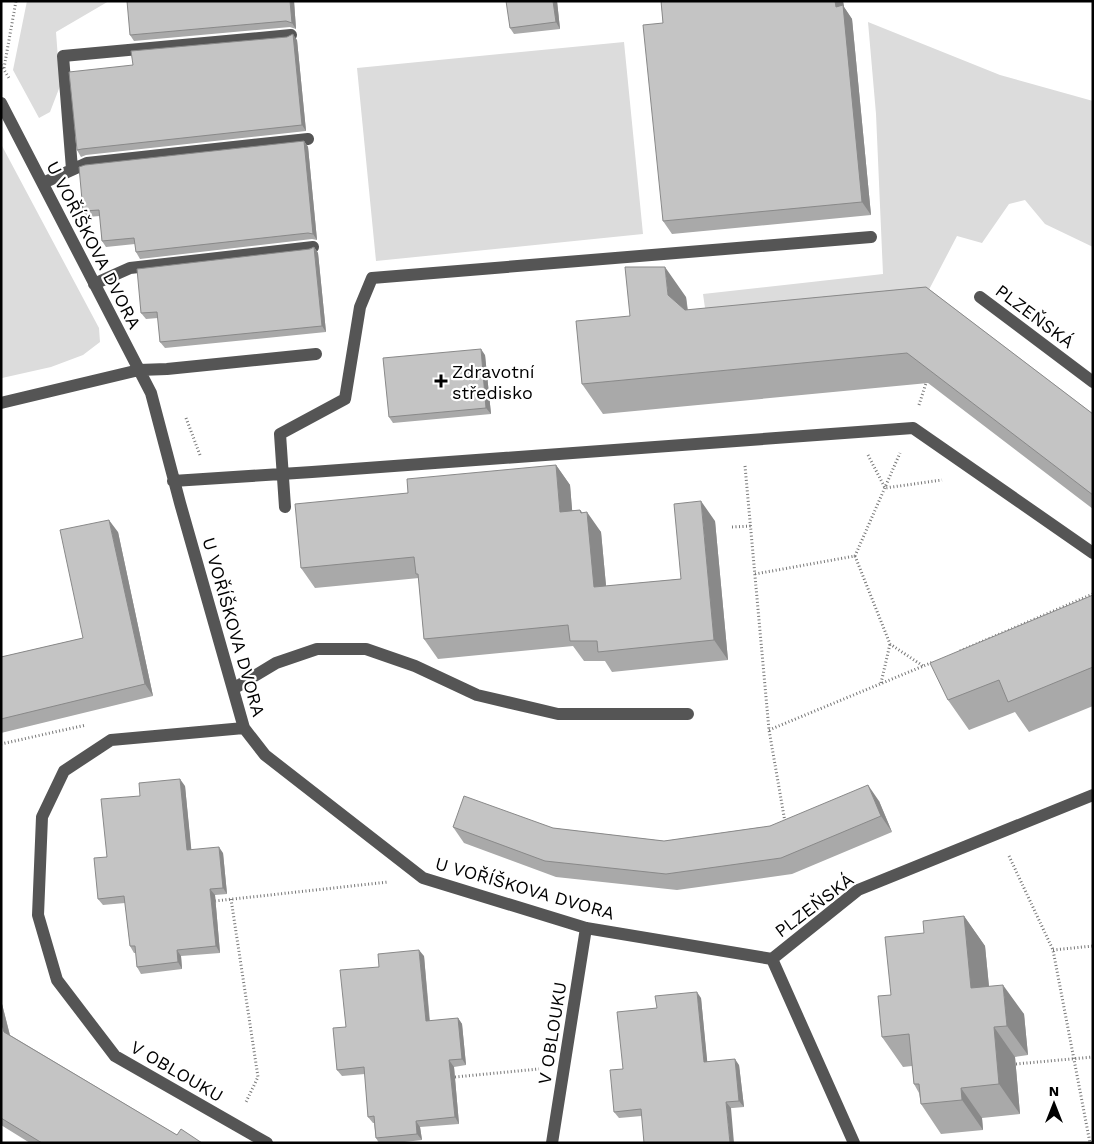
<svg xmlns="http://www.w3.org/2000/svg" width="1094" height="1144" font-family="'Work Sans',sans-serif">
<rect width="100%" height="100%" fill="#fff"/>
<path fill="#dcdcdc" d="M27 1H109L56 32 60 86 50 112 39 118 13 70Z
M868 22 1000 75 1093 101V247L1045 224 1025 200 1009 204 982 243 957 236 921 305 707 322 703 294 883 274 876 114Z
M624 42 643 234 376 261 357 68Z
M1 144 99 328 100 342 83 355 51 367 2 378 1 374Z"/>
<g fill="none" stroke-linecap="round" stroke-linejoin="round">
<path stroke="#777" stroke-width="3" stroke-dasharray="1 2.5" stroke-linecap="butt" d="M1 65 9 78
M4 68 16 1
M919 405 927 380
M186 418 200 455
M868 455 885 488 942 480
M745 466 769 730 785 822
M732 527 751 526
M855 556 890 644 923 666
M755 574 855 556 900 453
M960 651 1093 594
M881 683 890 644
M769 730 933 662
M1 744 86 725
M1009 856 1053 950 1090 1143
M231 899 258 1077 245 1104
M215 901 388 882
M1053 950 1093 946
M1016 1064 1093 1057
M455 1077 539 1069"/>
<path stroke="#555" stroke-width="12" d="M1 103 151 393 180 503 244 728 265 755 423 878 586 928 772 959
M72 169 63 56 291 35
M43 183 87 163 308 139
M94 284 130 268 313 247
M980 297 1093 382
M1 403 139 370 167 369 316 354
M173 481 312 472 913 428 1093 553
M285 507 280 434 345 399 360 307 372 278 871 237
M233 689 276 663 317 649H366L415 666 477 695 558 714H688
M244 728 111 740 64 771 42 817 38 915 57 980 115 1056 267 1143
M772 959 858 890 1093 795
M772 959 854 1143
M552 1143 586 928"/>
</g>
<path fill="#a9a9a9" d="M294 1 296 29 290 27 134 41 130 35Z
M557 1 560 29 514 34 510 28Z
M661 1H843L844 7 852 19 871 215 672 234 663 221V23Z
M297 40 306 131 86 155 81 157 77 150 133 65Z
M304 141 308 147 317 240 312 239 140 259 136 252 135 244 106 247 102 241 100 216 87 217 83 211Z
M314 247 318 253 326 332 165 348 160 342 158 318 146 319 141 313Z
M926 287 1093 414V509L928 383 603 414 582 384 630 316 686 297 688 310Z
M485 355 491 414 393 423 389 417Z
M556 465 570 485 572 510H580L601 532 606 586 681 579 715 521 728 660 612 672 605 661H584L573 646 438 659 424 639 419 578 315 588 301 568 408 493Z
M118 532 153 696 1 733V657L83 638Z
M1093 595V706L1029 732 1015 712 969 730 948 700Z
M185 786 191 850 223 853 227 894 215 895 220 953 181 956 182 969 141 974 137 967 136 953H134L130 946 125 903 103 905 98 899 107 857 140 796Z
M879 801 892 832 792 874 677 890 556 877 464 843 453 827 553 828 664 841 770 826Z
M964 916 985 946 989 986 1024 1014 1028 1055 1015 1057 1020 1114 982 1118 983 1130 941 1134 921 1104 919 1093 914 1084 912 1066 903 1067 882 1037 891 995 924 933Z
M424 956 430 1021 458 1018 462 1024 466 1065 454 1067 459 1124 420 1127 422 1140 396 1143H379L376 1138 374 1123H373L368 1117 365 1074 342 1076 337 1070 346 1027 379 967Z
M701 998 707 1062 739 1065 744 1107 619 1118 614 1112 623 1069Z
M1 1000 10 1035 177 1135 202 1143H30L1 1125Z"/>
<path fill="#898989" d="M290 1H294L296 29 292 23Z
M553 1H557L560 29 556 22Z
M835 1H843L844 7 852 19 871 215 862 202Z
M293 34 297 40 306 131 302 125Z
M304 141 308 147 317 240 313 234Z
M314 247 318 253 326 332 322 326Z
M665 267 686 297 689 325 668 295Z
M481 349 485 355 491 414 486 408Z
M556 465 570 485 574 532 560 512Z
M701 501 715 521 728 660 714 640Z
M580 510 588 521 587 512 601 532 608 607 594 587Z
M109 520 118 532 153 696 145 684Z
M180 779 185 786 192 856 187 850Z
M868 785 879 801 892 832 881 816Z
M219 847 223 853 227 894 223 888Z
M210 889 215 895 220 953 216 946Z
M964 916 985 946 992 1018 971 988Z
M177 950 181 956 182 969 178 962Z
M419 950 424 956 430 1028 426 1021Z
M1003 985 1024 1014 1028 1055 1007 1026Z
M697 992 701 998 708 1069 704 1062Z
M1 1000 12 1044 4 1032 1 1021Z
M458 1018 462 1024 466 1065 462 1059Z
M994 1027 1015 1057 1020 1114 999 1084Z
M735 1059 739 1065 744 1107 739 1101Z
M449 1060 454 1067 459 1124 455 1117Z
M961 1088 982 1118 983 1130 962 1100Z
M726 1102 731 1108 734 1143H730Z
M416 1121 420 1127 422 1140 417 1134Z"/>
<path fill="#c4c4c4" stroke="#898989" d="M127 1H290L292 23 286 21 130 35Z
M506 1H553L556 22 510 28Z
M661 1H835L836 7 843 5 862 202 663 221 643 25 663 23Z
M293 34 302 125 82 149 77 150 69 72 133 65 131 51 287 37Z
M304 141 313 234 308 233 136 252 134 238 102 241 99 210 83 211 79 167 85 165Z
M314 247 322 326 160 342 157 312 141 313 137 269 310 249Z
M625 267H665L668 295 685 310 926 287 1093 414V495L907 353 582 384 576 321 630 316Z
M481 349 486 408 389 417 383 358Z
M556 465 560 512 580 510 581 513 587 512 594 587 681 579 674 504 701 501 714 640 598 652 597 641H570L568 625 424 639 418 574H416L414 557 301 568 295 504 408 493 407 479Z
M109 520 145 684 1 719V657L83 638 60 530Z
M1093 595V667L1008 702 999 680 948 700 930 663Z
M180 779 187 850 219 847 223 888 210 889 216 946 177 950 178 962 137 967 135 946H130L124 896 98 899 94 858 107 857 101 799 140 796 139 783Z
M868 785 881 816 781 858 666 874 545 861 453 827 464 796 553 828 664 841 770 826Z
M964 916 971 988 1003 985 1007 1026 994 1027 999 1084 961 1088 962 1100 921 1104 919 1084H914L909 1034 882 1037 878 996 891 995 885 937 924 933 923 921Z
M419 950 426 1021 458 1018 462 1059 449 1060 455 1117 416 1121 417 1134 376 1138 374 1116 368 1117 364 1067 337 1070 333 1028 346 1027 340 970 379 967 378 954Z
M697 992 704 1062 735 1059 739 1101 726 1102 730 1143H644L641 1109 614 1112 610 1070 623 1069 617 1012 657 1008 655 996Z
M1 1021 4 1032 177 1135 181 1129 202 1143H42L1 1118Z"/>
<path fill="#000" stroke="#fff" stroke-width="2" d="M438.5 373.5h5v5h5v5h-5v5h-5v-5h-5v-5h5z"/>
<g text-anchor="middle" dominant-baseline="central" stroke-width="4.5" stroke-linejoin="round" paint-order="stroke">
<g font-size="18" fill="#000" stroke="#fff">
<text transform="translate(94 245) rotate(63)">U VOŘÍŠKOVA DVORA</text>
<text transform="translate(1035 316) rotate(37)">PLZEŇSKÁ</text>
<text transform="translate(234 627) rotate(74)">U VOŘÍŠKOVA DVORA</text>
<text transform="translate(525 888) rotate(16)">U VOŘÍŠKOVA DVORA</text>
<text transform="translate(814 905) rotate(-37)">PLZEŇSKÁ</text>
<text transform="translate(552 1033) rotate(-81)">V OBLOUKU</text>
<text transform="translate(177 1071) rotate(30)">V OBLOUKU</text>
</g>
<g font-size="18" fill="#000" stroke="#fff" text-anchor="start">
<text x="452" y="371">Zdravotní<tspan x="452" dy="21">středisko</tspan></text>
</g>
</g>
<rect width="1094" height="1144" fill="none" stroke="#000000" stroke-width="5"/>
<g transform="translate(1054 1104)" stroke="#ffffff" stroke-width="4" paint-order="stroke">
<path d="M0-4L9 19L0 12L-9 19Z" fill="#000000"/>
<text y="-8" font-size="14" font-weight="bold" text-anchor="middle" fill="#000000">N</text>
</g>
</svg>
